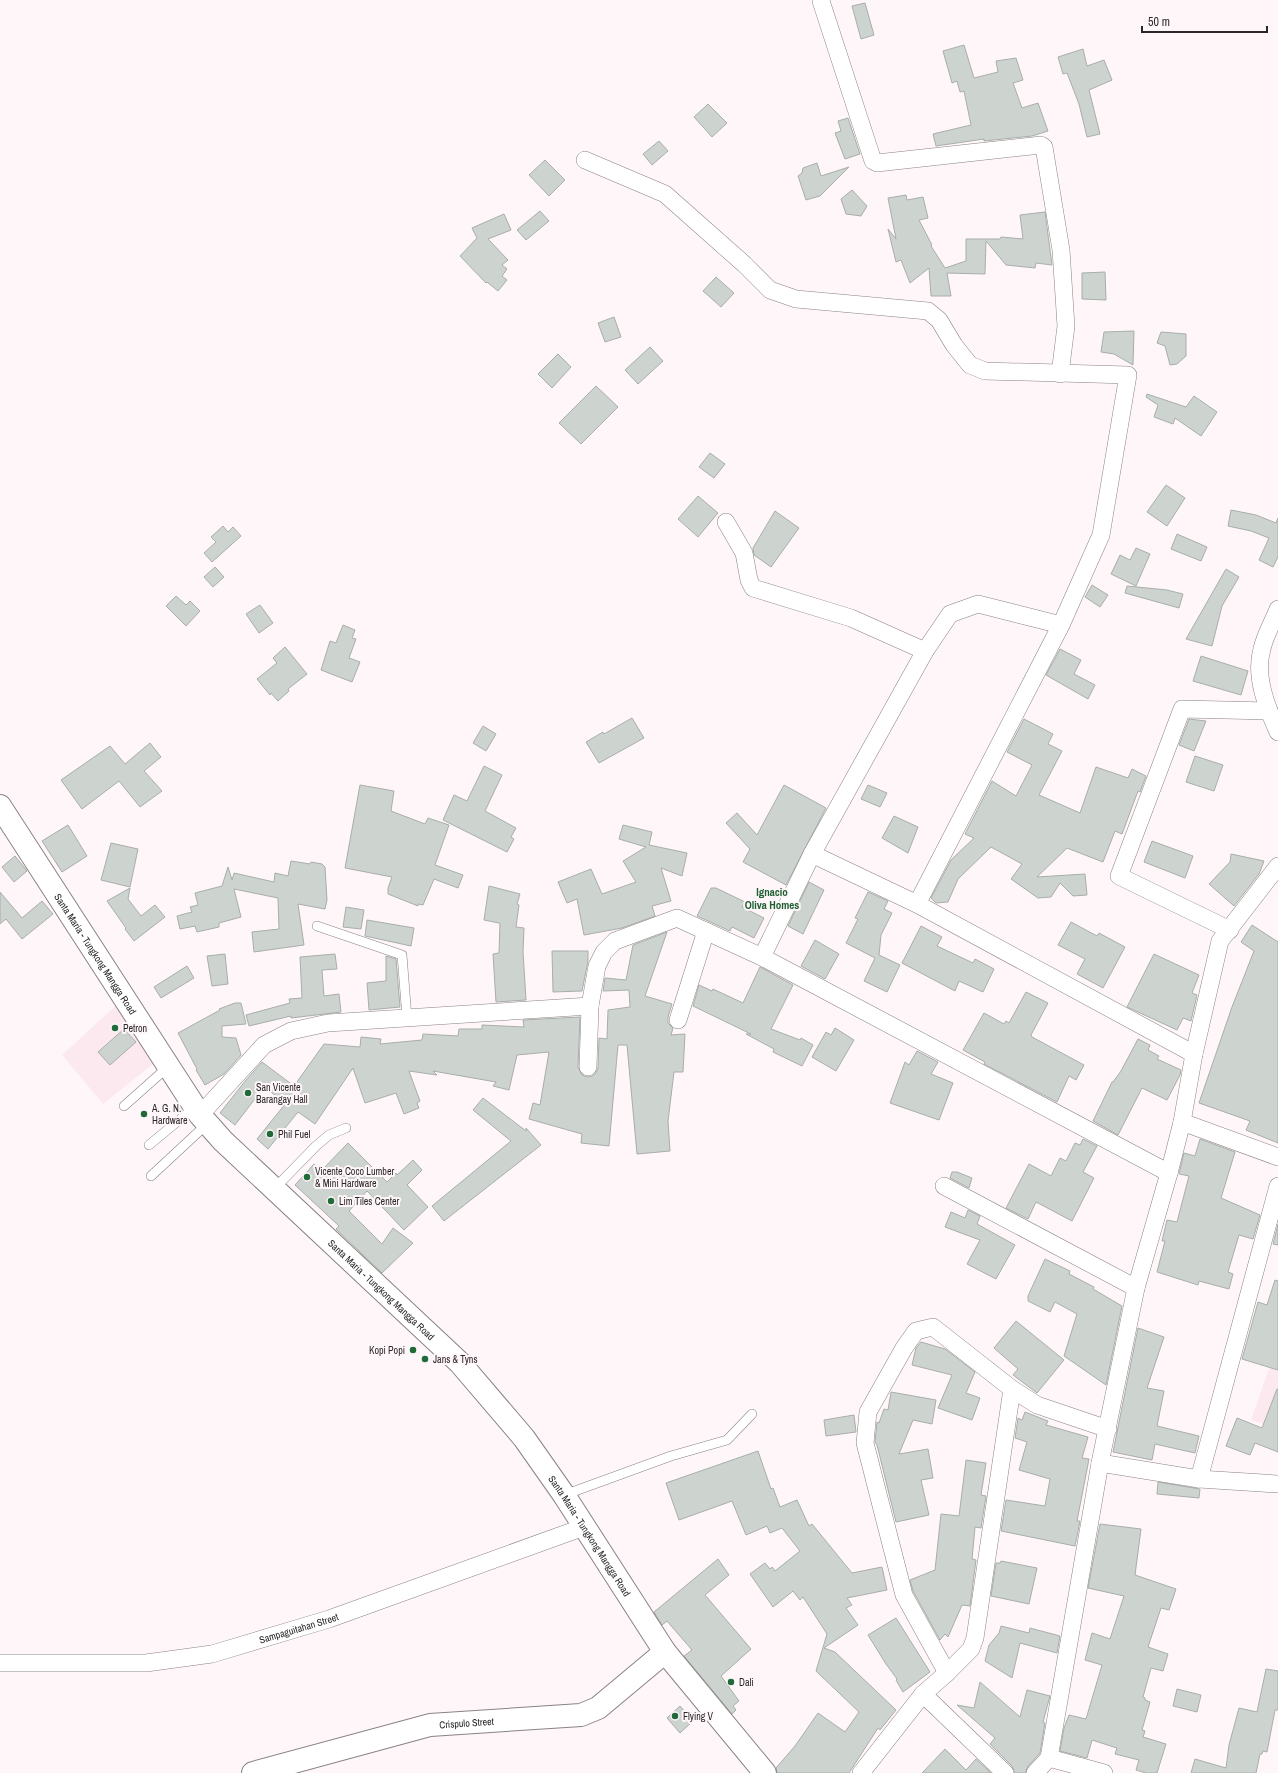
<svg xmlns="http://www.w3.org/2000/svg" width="1278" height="1773" font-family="'Archivo Narrow',sans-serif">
<rect width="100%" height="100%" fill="#fff6f9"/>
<path fill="#fbe9ef" d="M121 1001 158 1060 103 1104 62 1055Z
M1278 1343V1429L1251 1420Z"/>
<path fill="#cdd3ce" stroke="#a8aea9" d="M865 3 874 35 861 39 852 6Z
M964 45 974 78 998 72 996 61 1016 58 1023 80 1013 83 1022 108 1038 103 1048 131 1032 136 984 141V139L936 146 933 134 971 125 964 91 960 92 957 81 952 83 943 51Z
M1083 49 1087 66 1104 60 1112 80 1089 90 1100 134 1087 137 1079 104 1067 73 1063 74 1058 57Z
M708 104 727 123 712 137 694 117Z
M848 118 860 154 845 159 835 133 841 131 838 121Z
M659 141 668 151 652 165 643 154Z
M545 160 565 180 549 196 529 175Z
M817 163 821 176 849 167 820 196 806 200 798 176 802 173 803 168Z
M852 190 867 206 861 216 846 214 841 199Z
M906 195 907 200 923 197 928 218 919 220 932 245 931 246 945 268 966 261V239H1000L1001 237 1023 239 1020 215 1045 212 1052 265 1036 263 1035 268 1006 265 986 241 985 274 947 273 951 296H931L929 268 910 283 901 260 896 262 888 229 896 239 888 198Z
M540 211 549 221 526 240 517 230Z
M504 214 511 230 488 239 508 260 502 265 507 269 502 276 507 280 498 291 487 282 486 283 460 256 477 238 472 228Z
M1105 272 1106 300 1082 299V273Z
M716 277 734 293 721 307 703 291Z
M614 317 621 337 605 342 598 323Z
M1134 331 1133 365 1114 354 1101 352 1104 332Z
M1161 332 1186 334V356L1177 364 1170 365 1165 346 1157 343Z
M650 347 663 361 638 384 625 370Z
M558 354 571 367 552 388 538 374Z
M596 386 618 407 581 444 559 423Z
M1147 394 1186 407 1194 396 1217 412 1201 436 1175 418 1173 424 1154 417 1158 405 1146 397Z
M710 453 725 464 714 478 699 467Z
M1166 485 1185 498 1167 526 1147 512Z
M698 496 718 513 698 537 678 519Z
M1231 510 1256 515 1276 523 1278 518V557L1273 567 1259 560 1269 538 1251 531 1228 526Z
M775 511 799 528 771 567 754 555 753 548Z
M223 526 228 532 233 527 241 536 212 562 204 553 216 542 211 537Z
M1177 534 1207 547 1201 561 1171 549Z
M1136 548 1150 554 1136 586 1111 574 1120 555 1130 560Z
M215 567 224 577 213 587 204 577Z
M1226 569 1239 577 1222 606 1212 646 1186 639Z
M1092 585 1108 595 1100 607 1085 597Z
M1127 586 1167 590 1183 594 1179 608 1125 593Z
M176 596 186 605 190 601 200 611 186 626 166 606Z
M260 605 273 623 259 633 246 614Z
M343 625 355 630 352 638 356 639 349 658 360 662 352 682 321 670 330 641 336 643Z
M285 647 307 674 288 689 289 691 278 701 271 693 270 695 257 679 277 663 273 658Z
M1060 649 1081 660 1074 674 1095 685 1088 699 1046 675Z
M1201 656 1248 671 1241 695 1193 681Z
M632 718 644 738 599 763 586 742 603 732 604 734Z
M1024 719 1053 734 1048 744 1062 751 1039 795 1080 813 1096 767 1128 778 1132 769 1146 776 1140 792 1138 791 1122 834 1115 831 1103 862 1067 848 1037 877 1085 874 1087 895 1073 896 1060 883 1051 897 1038 898 1011 879 1022 864 991 847 958 879 948 902 936 903 931 898 951 860 974 838 965 834 992 781 1016 796 1032 765 1007 752Z
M1189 719 1206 721 1194 751 1179 745Z
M483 726 496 734 486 751 473 743Z
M150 743 161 757 144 771 162 791 140 807 119 781 82 809 61 780 110 746 125 764Z
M1195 756 1223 765 1214 791 1186 782Z
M484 766 502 775 485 811 516 828 511 837 514 839 507 852 443 820 454 795 467 801Z
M360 785 394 791 391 811 425 824 428 818 449 825 435 865 463 875 458 888 434 879 423 905 418 904V906L388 894V888L392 877 345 868Z
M784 785 826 808 786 885 743 862 750 849 726 823 737 813 757 835Z
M868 785 887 793 880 807 861 799Z
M894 816 918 827 908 853 882 838Z
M68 825 87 856 62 872 42 841Z
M623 825 652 832 649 845 687 853 682 876 661 868 671 901 652 906 655 916 622 928 584 935 577 899 567 903 558 882 591 869 602 894 636 882 623 861 646 847 619 839Z
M1152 841 1193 856 1185 878 1144 862Z
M111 843 138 849 130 887 101 880Z
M1231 854 1264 861 1259 874 1234 906 1209 884 1230 862Z
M15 856 27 871 14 882 2 867Z
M291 861 310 864 311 862 322 864 325 867 327 900 325 909 298 904 304 945 254 952 252 932 279 929 278 898 234 889 241 917 219 923V927L197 932 195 926 180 929 177 916 192 912 190 907 198 905 195 893 222 886 228 867 232 880 234 873 274 882 275 873 288 876Z
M809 882 824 890 803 934 788 926Z
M489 886 520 894 517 904 519 905 516 927 524 928 523 952 526 1000 496 1002 493 954 499 953 500 924 499 923 484 920Z
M130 888 128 899 141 916 155 905 165 917 134 941 125 929 126 928 107 901Z
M711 888H716L745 902 742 907 764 918 754 938 732 927 730 931 697 916Z
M0 892 22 918 42 901 53 914 22 939 6 919 0 924Z
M868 892 888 901 884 909 892 913 881 935 879 955 900 965 887 992 864 981 875 958 846 943 858 919 855 918Z
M346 907 364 910 361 929 343 927Z
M367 920 414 928 411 946 365 936Z
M1071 922 1097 936 1099 933 1125 947 1103 988 1077 974 1085 959 1058 945Z
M1252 925 1278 942V1143L1246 1130 1250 1121 1199 1103 1232 1007 1254 951 1241 942Z
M921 926 942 937 937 946 973 963 975 959 994 969 983 992 959 981 955 991 902 963Z
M667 932 645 996 672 1004 668 1017V1023L673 1028 671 1035 685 1034 683 1072H674L668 1121 670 1151 637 1154 627 1045H618L609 1146 581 1143 582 1134 529 1119 533 1103 540 1105 549 1052 517 1055 509 1090 493 1086 496 1082 433 1071 437 1075 409 1071 420 1101 417 1103 419 1108 404 1114 396 1093 365 1103 353 1068 315 1124 298 1112 268 1149 257 1139 286 1103 264 1087 235 1125 220 1113 246 1080 262 1062 294 1086 324 1044 360 1047 361 1037 381 1039 380 1044 422 1040 423 1034 458 1036 459 1029H482V1025L524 1027 523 1020 580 1017 578 1067 582 1075 587 1077 592 1076 596 1073 598 1068 599 1038 607 1039 608 1010 630 1007 629 990 603 991 605 978 626 980 633 945Z
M815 940 839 954 825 979 801 966Z
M552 951H588V961L582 991 553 992Z
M225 954 228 984 212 986 207 956Z
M335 954 337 969 322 970 324 996 339 994 341 1012 291 1018V1016L249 1026 246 1015 290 1003 289 999 302 998 300 957Z
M1154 954 1199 975 1192 993 1197 995 1191 1021 1183 1018 1177 1030 1127 1007Z
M386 956 396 959 400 1007 369 1010 367 983 386 981Z
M187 966 194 978 161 998 154 987Z
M760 967 793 985 771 1029 800 1040 801 1038 813 1045 802 1066 773 1052 774 1049 746 1034H751L693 1006 699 985 712 991 713 989 743 1003Z
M1026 992 1048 1003 1031 1035 1032 1037 1084 1065 1076 1080 1069 1076 1057 1102 984 1064 985 1062 963 1050 984 1013 1004 1024 1006 1021 1009 1023Z
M235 1003H241L246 1024 222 1026V1037L236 1038 241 1055 224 1074 205 1085 196 1070 197 1069 178 1033 220 1010 219 1009Z
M835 1028 854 1040 836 1071 812 1057 826 1032 831 1035Z
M124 1029 136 1042 110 1065 98 1052Z
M1138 1039 1150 1045 1148 1050 1159 1056 1157 1059 1181 1070 1180 1075 1167 1100 1142 1088 1118 1135 1093 1121 1112 1082H1113L1121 1071Z
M917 1051 938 1062 931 1074 953 1083 939 1120 890 1103 905 1062 909 1065Z
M483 1098 526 1131V1128L541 1145 444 1221 432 1206 511 1141 473 1110Z
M1083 1139 1097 1146 1083 1172 1094 1178 1072 1221 1036 1202 1028 1219 1006 1208 1029 1164 1051 1176 1060 1158 1066 1161 1075 1143 1080 1145Z
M1200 1139 1235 1152 1221 1198 1260 1215 1253 1239 1239 1235 1228 1272 1233 1274 1229 1289 1199 1281 1198 1285 1157 1272 1165 1241H1162L1167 1220 1177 1222 1189 1176 1179 1174 1184 1153 1195 1156Z
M348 1143 387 1182 396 1173 397 1175 413 1160 422 1170 407 1185 428 1207 404 1230 367 1191 349 1211 382 1244 393 1228 413 1243 382 1273 336 1229 339 1226 295 1185 314 1164 321 1171Z
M952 1172H957L972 1178 969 1188 950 1178Z
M968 1210 980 1216 977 1224 1015 1245 996 1279 967 1264 980 1240 945 1227 951 1212 965 1218Z
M1278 1224V1245L1273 1244Z
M1045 1259 1070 1271 1069 1274 1094 1287 1093 1289 1122 1306 1106 1385 1064 1356 1077 1314 1055 1302 1050 1312 1028 1301V1296Z
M1275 1280 1278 1281V1370L1242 1359 1258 1302 1267 1305Z
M1016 1321 1064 1360 1037 1393 1013 1375 1018 1369 994 1348Z
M1138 1328 1164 1337 1147 1388 1164 1391 1157 1426 1199 1436 1195 1453 1155 1444 1152 1460 1113 1452Z
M921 1342 945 1349 975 1372 966 1393 980 1398 972 1420 938 1408 952 1375 912 1365 916 1348Z
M1277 1389H1278V1452L1255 1443 1250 1455 1226 1446 1237 1418 1262 1428Z
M891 1392 936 1400 932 1424 913 1420 899 1454 928 1449 933 1478 921 1480 929 1515 896 1522 877 1445 875 1442 877 1422 879 1423 884 1409 888 1410Z
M1025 1412 1048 1421 1046 1425 1088 1437 1082 1458 1089 1459 1077 1521H1080L1075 1546 1001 1531 1006 1500 1045 1506 1050 1479 1019 1470 1027 1442 1015 1438 1018 1418 1022 1420Z
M854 1415 856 1432 826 1436 824 1420Z
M758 1451 771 1489 773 1488 780 1507 797 1500 809 1526 812 1524 852 1573 882 1567 887 1590 847 1598 852 1605 846 1608 858 1625 824 1648 835 1652 896 1710 880 1730 878 1728 849 1773H777L776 1768 795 1746 818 1713 845 1732 859 1712 816 1671 827 1634 803 1597 800 1600 793 1591 773 1607 750 1574 765 1563 770 1569 772 1567 775 1571 800 1551 782 1528 770 1533 767 1526 746 1535 732 1501 679 1520 666 1483Z
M966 1460 986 1463 981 1495 986 1496 981 1528 975 1527 972 1559 976 1560 970 1606 962 1605 948 1637 945 1634 940 1640 913 1591 910 1580 935 1570 941 1514 959 1516Z
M1158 1482 1200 1489 1199 1498 1157 1494Z
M1100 1524 1141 1529 1135 1575 1176 1589 1169 1610 1161 1608 1148 1647 1168 1654 1163 1671 1151 1668 1143 1697 1145 1698V1700L1150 1702 1142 1730 1145 1731 1143 1737 1166 1744 1157 1773H1146L1136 1770 1139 1760 1115 1754 1117 1748 1092 1740 1087 1758 1060 1751 1064 1728 1069 1715 1086 1719 1102 1665 1085 1660 1092 1633 1110 1639 1124 1596 1088 1588Z
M718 1559 729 1575 705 1595 751 1649 721 1676 739 1701 733 1706 736 1710 732 1714 684 1656 692 1650 667 1621 662 1625 654 1612Z
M1001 1561 1037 1568 1029 1604 991 1596 996 1563H1000Z
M896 1618 930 1672 903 1692 896 1680 897 1679 886 1664 868 1635Z
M1001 1626 1029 1633 1030 1628 1060 1636 1057 1653 1020 1643 1012 1678 985 1661 989 1645 999 1633Z
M1266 1669 1278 1671V1710H1275L1267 1752 1263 1751 1262 1754H1260L1256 1773H1191L1195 1759 1226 1768 1229 1745 1239 1708 1257 1712Z
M980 1682 1020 1717 1027 1690 1050 1696 1043 1722 1045 1723 1040 1753 1028 1766 1025 1773H1015L1012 1766 990 1744 995 1738 957 1705 974 1708Z
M1177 1689 1201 1695 1197 1712 1173 1706Z
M680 1706 693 1721 680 1733 667 1718Z
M945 1749 966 1770 976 1759 991 1773H922Z"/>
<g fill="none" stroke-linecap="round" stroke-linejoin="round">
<defs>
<path id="lane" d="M317 926 402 955 407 1018
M124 1106 169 1066
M149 1145 195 1107
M151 1176 207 1124
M274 1189 316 1146 329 1135 346 1128
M564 1495 671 1456 727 1440 752 1414"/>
<g id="street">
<path d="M821 1 873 161 877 163 1041 145 1044 147 1061 250 1066 326 1060 374"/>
<path d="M585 160 665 194 744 264 770 290 796 299 928 311 939 320 954 345 970 365 985 371 1128 375 1101 535 1061 625 917 904"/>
<path d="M726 522 744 553 749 580 753 588 851 618 925 651"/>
<path d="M1278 609C1273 622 1265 635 1262 649 1254 676 1267 708 1278 732"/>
<path d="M812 854 917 904 1194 1054"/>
<path d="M1230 930 1119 876 1182 709 1269 711"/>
<path d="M762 957 812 854 925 651 950 614 978 604 1061 625"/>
<path d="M678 1020 706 931"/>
<path d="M588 1067 590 1006 597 966 604 952 615 941 677 918 762 957 1169 1173"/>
<path d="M200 1115 264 1045 291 1031 328 1023 590 1006"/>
<path d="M1182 1122 1278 1157"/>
<path d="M944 1186 1136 1288"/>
<path d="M1100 1463 1199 1479 1278 1186"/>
<path d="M1199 1479 1278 1484"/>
<path id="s1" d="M0 1663H146L212 1654 329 1619 584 1527"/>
<path d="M947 1673 904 1595 865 1443 868 1412 904 1348 916 1331 933 1327 1012 1389"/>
<path d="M923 1694 1005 1773"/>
<path d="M1049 1758 1104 1773"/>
<path d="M861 1773 923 1694 947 1673 971 1649 975 1638 1012 1389 1037 1405 1108 1429"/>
<path d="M1035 1773 1049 1758 1100 1463 1136 1288 1169 1173 1182 1122 1194 1054 1220 941 1278 866"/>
</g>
<g id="secondary">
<path id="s2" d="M253 1773 430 1725 581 1715 598 1708 665 1652"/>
</g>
<g id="primary">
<path id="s3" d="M0 806 200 1115 223 1141 460 1363 524 1438 564 1495 665 1652 765 1773"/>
</g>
</defs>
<use href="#lane" stroke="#8a8284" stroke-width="10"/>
<use href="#street" stroke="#8a8284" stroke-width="18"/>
<use href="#secondary" stroke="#8a8284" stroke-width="24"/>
<use href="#primary" stroke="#8a8284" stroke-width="24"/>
<use href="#lane" stroke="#fff" stroke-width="9"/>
<use href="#street" stroke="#fff" stroke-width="17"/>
<use href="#secondary" stroke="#fff" stroke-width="22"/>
<use href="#primary" stroke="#fff" stroke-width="22"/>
</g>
<g fill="#1f6a38" stroke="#fff6f9" stroke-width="1.5">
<circle cx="115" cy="1028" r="4"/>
<circle cx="248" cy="1093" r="4"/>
<circle cx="144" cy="1114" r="4"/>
<circle cx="270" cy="1134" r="4"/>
<circle cx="307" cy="1177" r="4"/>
<circle cx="331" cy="1201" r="4"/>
<circle cx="413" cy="1350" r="4"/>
<circle cx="425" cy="1359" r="4"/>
<circle cx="731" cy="1682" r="4"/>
<circle cx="675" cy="1716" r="4"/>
</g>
<g text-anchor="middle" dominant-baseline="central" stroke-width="4" stroke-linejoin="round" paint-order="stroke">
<g font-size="10" fill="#2a2728" stroke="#fff6f9">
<text stroke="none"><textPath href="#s3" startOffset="176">Santa Maria - Tungkong Mangga Road</textPath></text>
<text stroke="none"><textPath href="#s3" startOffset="620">Santa Maria - Tungkong Mangga Road</textPath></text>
<text stroke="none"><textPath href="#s3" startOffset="944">Santa Maria - Tungkong Mangga Road</textPath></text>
<text stroke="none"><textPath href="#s1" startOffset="303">Sampaguitahan Street</textPath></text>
<text stroke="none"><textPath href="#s2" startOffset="220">Crispulo Street</textPath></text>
</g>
<g font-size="10" fill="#2a2728" stroke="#fff6f9" text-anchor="start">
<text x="123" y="1028">Petron</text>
<text x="256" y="1087">San Vicente<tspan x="256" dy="12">Barangay Hall</tspan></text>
<text x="152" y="1108">A. G. N.<tspan x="152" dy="12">Hardware</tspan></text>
<text x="278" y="1134">Phil Fuel</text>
<text x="315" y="1171">Vicente Coco Lumber<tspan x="315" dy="12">&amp; Mini Hardware</tspan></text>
<text x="339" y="1201">Lim Tiles Center</text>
<text x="405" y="1350" text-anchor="end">Kopi Popi</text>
<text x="433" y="1359">Jans &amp; Tyns</text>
<text x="739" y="1682">Dali</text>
<text x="683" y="1716">Flying V</text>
</g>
<g font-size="11" font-weight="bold" fill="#1c6032" stroke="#fff6f9">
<text x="772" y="892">Ignacio<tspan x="772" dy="13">Oliva Homes</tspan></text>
</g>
</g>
<path d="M1142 26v6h125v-6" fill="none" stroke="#2a2728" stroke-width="2"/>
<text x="1148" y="26" font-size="12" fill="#2a2728" stroke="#fff6f9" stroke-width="3" paint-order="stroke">50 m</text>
</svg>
